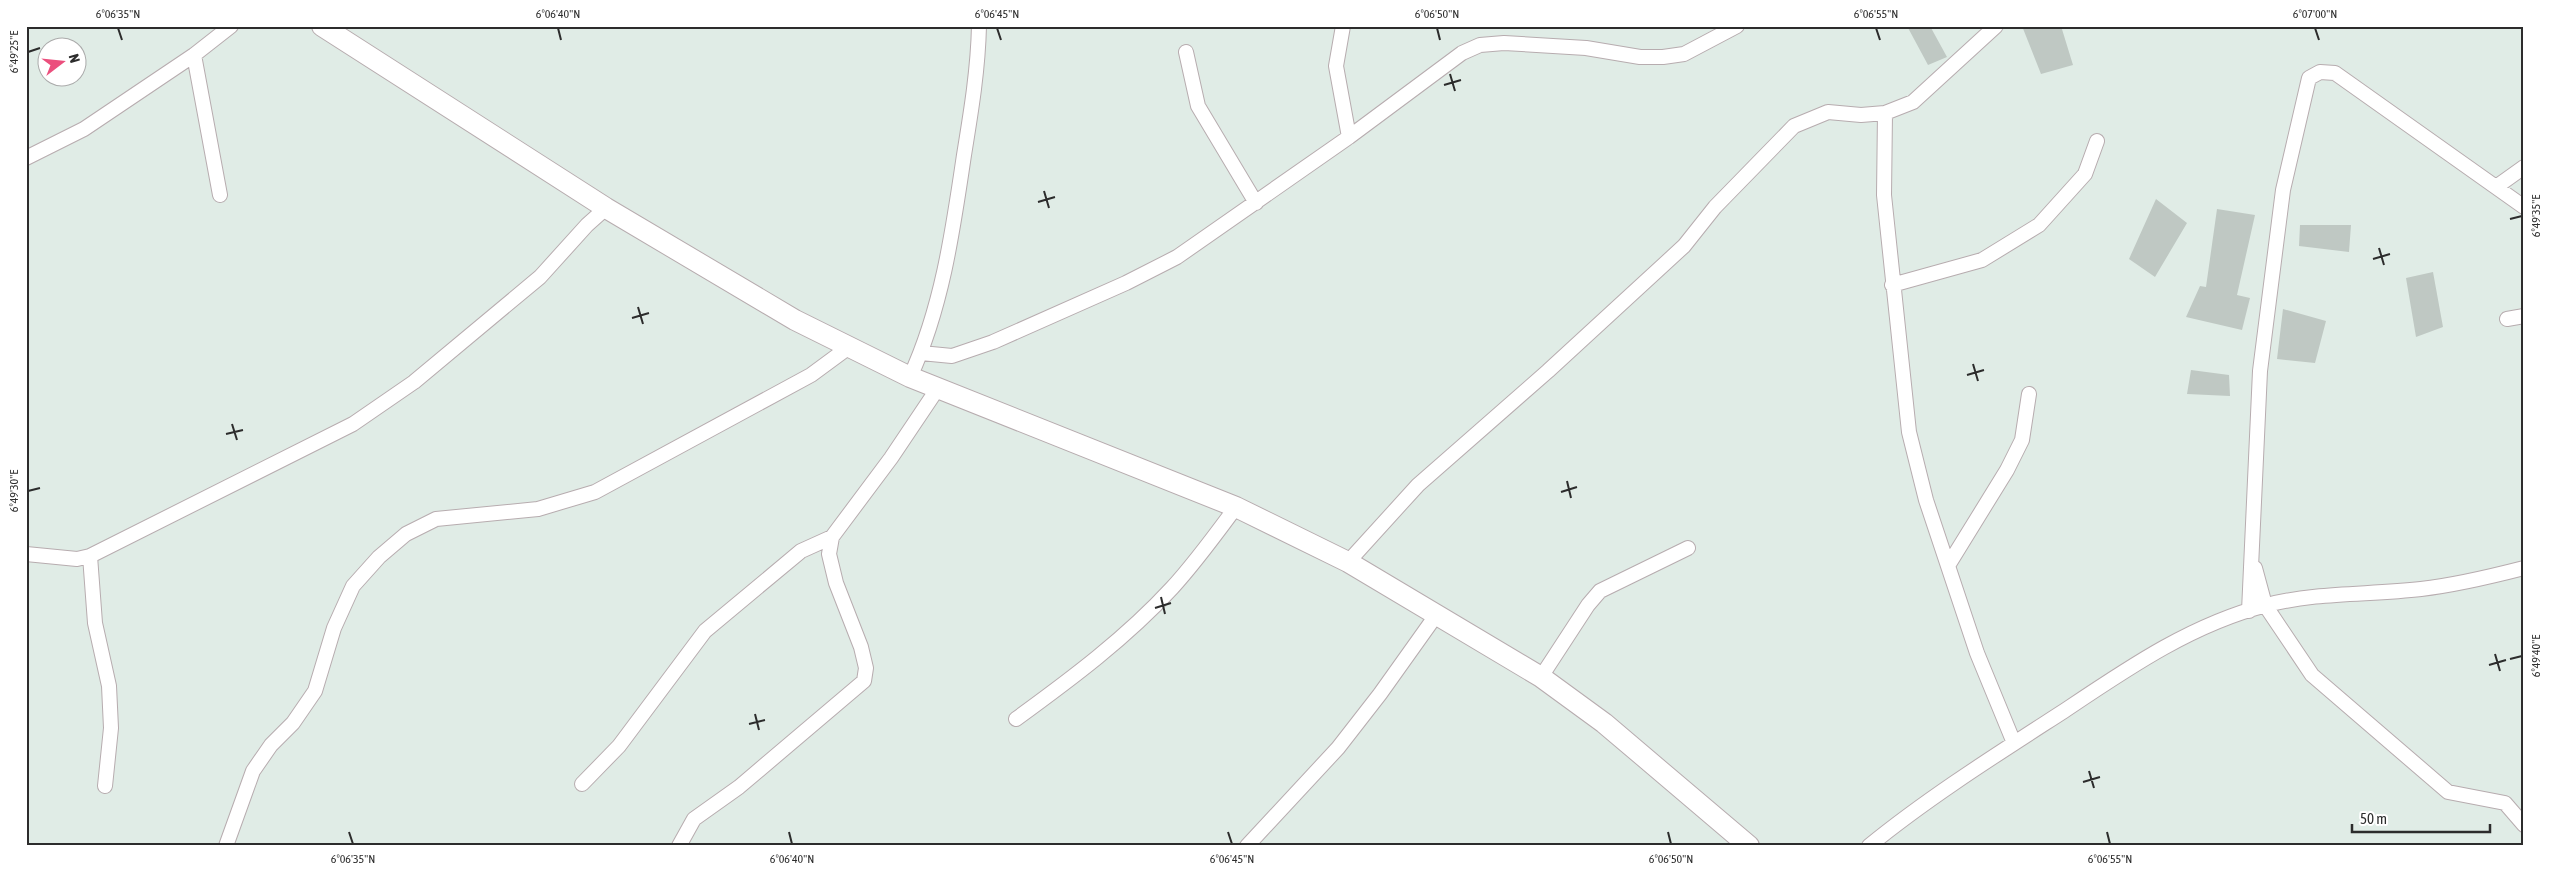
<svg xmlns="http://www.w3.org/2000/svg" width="2550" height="872" font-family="'Asap Condensed',sans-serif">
<rect width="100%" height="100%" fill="#e0ece6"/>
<path fill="#bfc8c3" d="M1907 26H1930L1947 57 1928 65Z
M2022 26H2061L2073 65 2041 74Z
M2156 199 2187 223 2155 277 2129 259Z
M2217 209 2255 215 2237 295 2250 298 2242 330 2186 317 2200 286 2206 287Z
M2300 225H2351L2349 252 2299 246Z
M2433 272 2443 327 2416 337 2406 278Z
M2283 309 2326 321 2315 363 2277 359Z
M2191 370 2229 375 2230 396 2187 394Z"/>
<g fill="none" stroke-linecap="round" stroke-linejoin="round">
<defs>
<path id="minor" d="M1343 26 1336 66 1349 137
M1186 52 1198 106 1256 203
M194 55 220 195
M1885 113 1884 195 1909 432 1926 500 1977 653 2014 743
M26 158 84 129 194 55 231 26
M2496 187 2524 167
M1892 285 1982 260 2039 225 2085 174 2097 141
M2507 319 2524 316
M921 353 952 356 993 342 1126 283 1177 257 1349 137 1462 53 1480 45 1504 43 1586 48 1640 57H1663L1684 54 1737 26
M910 377C942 308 953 230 964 155 971 112 978 70 979 26
M26 554 77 559 90 556 353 424 414 382 540 277 587 225 606 208
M90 556 95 623 109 686 111 728 105 786
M1348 562 1418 485 1548 371 1684 246 1715 207 1794 126 1828 112 1861 115 1885 113 1913 102 1996 26
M1949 564 2007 470 2022 440 2029 394
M2255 568 2265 605 2312 675 2448 792 2505 803 2524 825
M2249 611 2260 371 2283 190 2309 78 2320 72 2335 73 2524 207
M1541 677 1588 605 1600 591 1688 548
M1016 719C1071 679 1126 638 1172 588 1195 563 1216 534 1236 507
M582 784 619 746 705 631 801 551 832 537
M226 846 253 771 271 745 293 723 315 691 334 628 353 586 379 557 406 534 436 519 538 509 595 492 811 375 849 347
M679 846 694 819 739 787 864 681 866 668 861 647 836 583 829 554 832 537 891 458 938 388
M1247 846 1338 748 1380 694 1437 614
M1869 846C1929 797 1999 753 2064 711 2128 668 2192 624 2267 605 2316 592 2370 595 2421 589 2456 585 2489 577 2524 568"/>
<path id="secondary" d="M322 26 606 208 795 320 910 377 1236 507 1348 562 1541 677 1604 723 1749 846"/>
</defs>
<use href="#minor" stroke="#b7acaf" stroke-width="16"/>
<use href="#secondary" stroke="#b7acaf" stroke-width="22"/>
<use href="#minor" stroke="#fff" stroke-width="14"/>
<use href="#secondary" stroke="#fff" stroke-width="20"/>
</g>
<path fill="none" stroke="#2c2c2c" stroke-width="2" d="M118 28 122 40M558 28 561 40M997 28 1001 40M1437 28 1440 40M1876 28 1880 40M2315 28 2319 40M28 52 40 48M1450 74 1455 91M1444 85 1461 80M1044 191 1049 208M1038 202 1055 197M2510 219 2522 216M2379 248 2384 265M2373 259 2390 254M638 307 643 324M632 318 649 313M1973 364 1978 381M1967 375 1984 370M232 424 237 440M226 434 243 430M1567 481 1571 498M28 491 40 488M1561 492 1577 487M1161 597 1165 614M1155 608 1171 603M2495 654 2500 671M2510 659 2522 656M2489 665 2506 660M755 714 759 730M749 724 765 720M2089 771 2094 788M2083 782 2100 777M349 832 353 844M789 832 792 844M1228 832 1232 844M1668 832 1671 844M2107 832 2110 844"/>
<rect width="2550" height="872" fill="none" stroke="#ffffff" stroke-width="55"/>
<g transform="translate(62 62) rotate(74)"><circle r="24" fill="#ffffff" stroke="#ababab"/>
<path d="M0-4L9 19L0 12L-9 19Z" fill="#eb4f7d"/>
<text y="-8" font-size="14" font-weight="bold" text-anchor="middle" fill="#2c2c2c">N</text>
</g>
<path d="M2352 824v8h138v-8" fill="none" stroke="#2c2c2c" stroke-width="2.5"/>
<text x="2360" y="824" font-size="15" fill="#2c2c2c" stroke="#ffffff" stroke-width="4" paint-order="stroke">50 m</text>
<rect x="28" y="28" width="2494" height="816" fill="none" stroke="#2c2c2c" stroke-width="2"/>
<g font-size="12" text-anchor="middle" fill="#2c2c2c">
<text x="118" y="18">6°06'35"N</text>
<text x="558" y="18">6°06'40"N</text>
<text x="997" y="18">6°06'45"N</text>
<text x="1437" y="18">6°06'50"N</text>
<text x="1876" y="18">6°06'55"N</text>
<text x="2315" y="18">6°07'00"N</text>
<text transform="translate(14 52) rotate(-90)" y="4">6°49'25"E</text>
<text transform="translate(2536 216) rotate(-90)" y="4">6°49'35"E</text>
<text transform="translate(14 491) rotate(-90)" y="4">6°49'30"E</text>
<text transform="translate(2536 656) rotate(-90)" y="4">6°49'40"E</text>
<text x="353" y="863">6°06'35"N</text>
<text x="792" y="863">6°06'40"N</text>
<text x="1232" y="863">6°06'45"N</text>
<text x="1671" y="863">6°06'50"N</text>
<text x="2110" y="863">6°06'55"N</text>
</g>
</svg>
